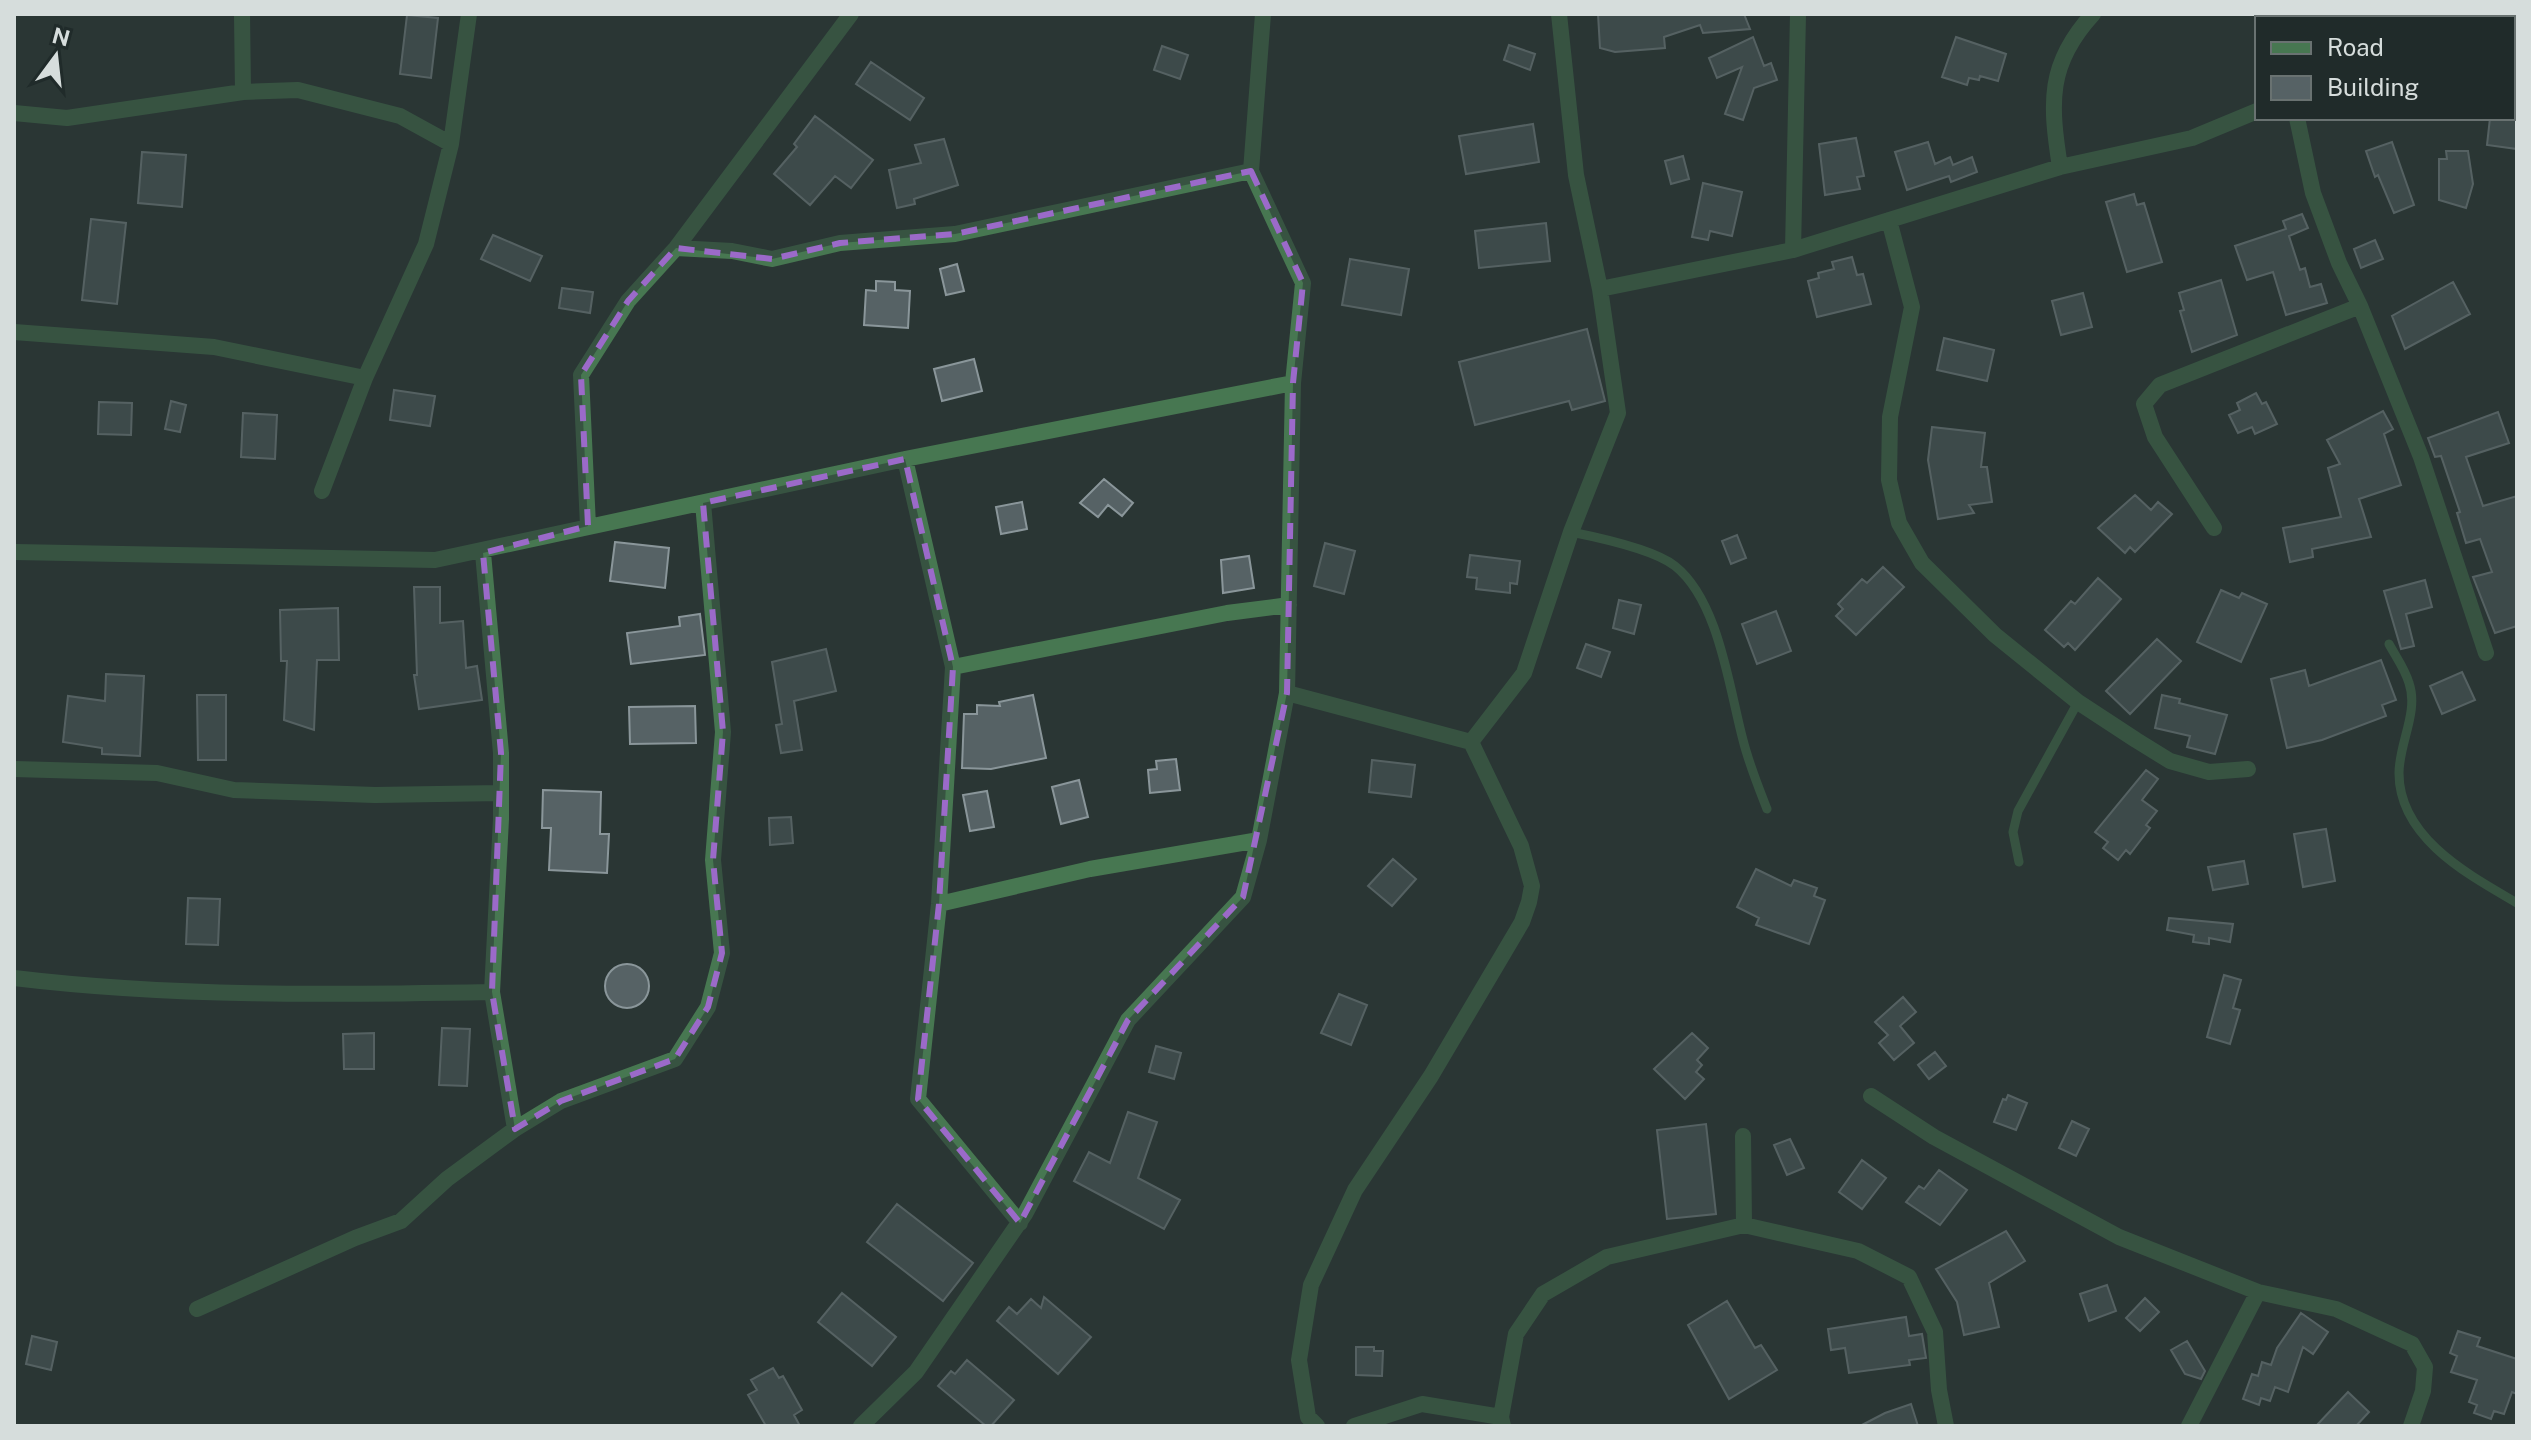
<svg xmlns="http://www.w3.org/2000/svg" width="2531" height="1440" font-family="'Public Sans',sans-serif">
<rect width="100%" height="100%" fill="#2a3634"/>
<path fill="#566265" stroke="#8a969a" stroke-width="2" d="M1598 14H1744L1750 29 1703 33 1700 25 1664 37 1665 48 1615 52 1600 48Z
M407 15 438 18 431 78 400 74Z
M1753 37 1764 66 1771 63 1777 80 1754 88 1743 120 1725 114 1742 67 1717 78 1709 58Z
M1956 37 2006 54 1998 81 1980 76 1979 80 1969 78 1967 85 1942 77Z
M1509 45 1535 54 1530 70 1504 60Z
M1162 46 1188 55 1180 79 1154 70Z
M871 62 924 98 910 120 856 84Z
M815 116 873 160 851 188 835 176 810 205 774 174 797 147 794 144Z
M2490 118H2517V149L2487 145Z
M1533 124 1539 162 1466 174 1459 136Z
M1856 138 1864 176 1857 177 1860 189 1825 195 1819 144Z
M944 139 958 185 914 199 915 204 897 208 889 170 921 163 915 145Z
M1928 142 1935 164 1950 157 1953 165 1972 157 1977 172 1951 182 1949 176 1907 190 1895 152Z
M2392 142 2414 205 2394 213 2378 175 2375 177 2366 151Z
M2446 151H2468L2473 184 2466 208 2439 200V159H2447Z
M142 152 186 155 182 207 138 203Z
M1683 156 1689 179 1671 184 1665 161Z
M1703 183 1742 192 1732 236 1710 231 1708 240 1692 237Z
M2134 194 2137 205 2144 203 2162 262 2127 272 2106 202Z
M2302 214 2308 228 2289 236 2300 270 2305 268 2310 287 2321 284 2327 303 2286 315 2273 272 2247 280 2235 246 2286 229 2283 221Z
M91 219 126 223 117 304 82 300Z
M1546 223 1550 261 1479 268 1475 231Z
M493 235 542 256 530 281 481 259Z
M2375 240 2383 259 2361 268 2354 249Z
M1852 257 1857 275 1863 274 1871 304 1817 317 1808 281 1819 278 1818 273 1834 269 1832 262Z
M1350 259 1409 269 1401 315 1342 305Z
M957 264 964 291 946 295 940 269Z
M2221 280 2237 335 2192 352 2180 311 2184 310 2179 293Z
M876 281 895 282V290L910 291 908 328 864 325 866 290 876 291Z
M2453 282 2470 314 2405 349 2392 316Z
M562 288 593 292 590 313 559 308Z
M2083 293 2092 327 2061 335 2052 301Z
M1587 329 1605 401 1572 410 1569 401 1475 425 1459 362Z
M1944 338 1994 350 1987 381 1937 370Z
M974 359 982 391 942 401 934 369Z
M394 390 435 396 430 426 390 420Z
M2256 393 2262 404 2266 402 2277 424 2255 434 2252 427 2238 433 2229 415 2240 410 2237 403Z
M171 401 186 405 180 432 165 429Z
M99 402 132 403 131 435 98 434Z
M2383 411 2393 429 2384 434 2401 485 2359 499 2371 537 2312 549 2313 557 2290 562 2283 528 2341 517 2328 468 2340 464 2327 440Z
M2498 412 2509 443 2466 457 2483 506 2517 496V626L2495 633 2473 577 2492 572 2480 539 2466 543 2457 513 2460 512 2441 456 2435 457 2428 438Z
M243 413 277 415 275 459 241 457Z
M1932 427 1985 433 1981 467H1987L1992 502 1969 505 1974 513 1938 519 1928 460Z
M1104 479 1133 503 1122 516 1108 505 1098 517 1080 503Z
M2135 495 2151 510 2158 502 2172 514 2135 552 2130 547 2125 553 2098 528Z
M1022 502 1027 529 1001 534 996 507Z
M1737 535 1746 558 1731 564 1722 541Z
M615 542 669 548 665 588 610 581Z
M1325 543 1355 551 1344 594 1314 586Z
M1470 555 1520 561 1517 584 1510 583V593L1476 589 1477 578 1467 577Z
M1249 556 1254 588 1223 593 1221 560Z
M1883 567 1904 587 1856 635 1836 616 1843 609 1838 604 1862 579 1867 583Z
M2098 578 2121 599 2075 650 2068 643 2064 647 2045 630 2071 601 2075 604Z
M2425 580 2432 607 2406 614 2414 646 2401 649 2384 591Z
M414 587H440V623L463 621 466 668 477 666 482 700 419 709 414 675H417Z
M2221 590 2239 598 2242 593 2267 604 2241 662 2197 642Z
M1619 600 1641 605 1634 634 1613 628Z
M338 608 339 660H317L314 730 284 720 287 661H281L280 610Z
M1776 611 1791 651 1757 664 1742 624Z
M700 614 705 655 631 664 627 633 680 626 679 617Z
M2157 639 2181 661 2130 714 2106 691Z
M1586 644 1610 652 1601 677 1577 668Z
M826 649 836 691 794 701 802 750 781 753 776 725 782 724 772 662Z
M2381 660 2396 700 2382 705 2386 716 2322 740 2287 748 2271 679 2305 670 2309 686Z
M2462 672 2475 700 2442 714 2430 686Z
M106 674 144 676 140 756 102 754V748L63 742 68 696 105 701Z
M197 695H226V760H198Z
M1033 695 1046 758 991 769 962 768 964 714H977V705L1000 706 999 702Z
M2162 695 2180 699 2179 703 2227 715 2215 754 2187 747 2190 736 2155 728Z
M695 706 696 743 630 744 629 707Z
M1176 759 1180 790 1150 793 1148 770 1157 769 1156 761Z
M1372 760 1415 765 1411 797 1369 792Z
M2146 770 2158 779 2142 800 2157 811 2146 825 2150 828 2130 854 2126 850 2118 860 2103 848 2108 842 2095 832Z
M1079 780 1088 817 1061 824 1052 787Z
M543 790 601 792 600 834H609L607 873 549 870 551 828H542Z
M987 791 994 827 970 831 963 795Z
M791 817 793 843 770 845 769 818Z
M2326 829 2335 881 2303 887 2294 834Z
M1393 859 1416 879 1392 906 1368 886Z
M2244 861 2248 884 2213 890 2208 867Z
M1756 869 1791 886 1794 880 1817 888 1814 896 1825 900 1809 944 1756 925 1759 918 1737 907Z
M188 898 220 899 218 945 186 944Z
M2169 918 2233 924 2230 942 2209 938V944L2193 942 2194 935 2167 930Z
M605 986a22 22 0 1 1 44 0a22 22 0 1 1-44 0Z
M2224 975 2241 980 2233 1008 2240 1010 2230 1044 2207 1037Z
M1339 994 1367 1005 1351 1045 1321 1033Z
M1903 997 1916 1012 1900 1026 1914 1043 1894 1060 1879 1043 1888 1035 1875 1022Z
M442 1028 470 1029 467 1086 439 1085Z
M374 1033V1069H344L343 1034Z
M1692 1033 1708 1048 1697 1060 1702 1065 1696 1072 1704 1079 1685 1099 1654 1069Z
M1156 1046 1181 1053 1174 1079 1149 1072Z
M1935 1052 1946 1066 1929 1079 1918 1065Z
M2008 1095 2027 1103 2016 1130 1994 1122 2003 1099 2006 1100Z
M1128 1112 1157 1122 1138 1178 1180 1200 1164 1229 1074 1181 1089 1152 1110 1163Z
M2072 1121 2089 1129 2076 1156 2059 1148Z
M1706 1124 1716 1214 1667 1219 1657 1130Z
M1790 1139 1804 1168 1787 1175 1774 1145Z
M1862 1160 1886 1178 1862 1209 1839 1192Z
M1939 1170 1967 1190 1940 1225 1906 1202 1919 1186 1924 1189Z
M897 1204 973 1263 943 1301 867 1242Z
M2006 1231 2025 1261 1989 1283 1999 1327 1964 1335 1957 1302 1936 1269Z
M2107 1285 2116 1311 2089 1321 2080 1294Z
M842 1293 896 1337 872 1366 818 1322Z
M1044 1297 1091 1337 1058 1374 997 1321 1009 1307 1017 1314 1031 1299 1041 1308Z
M2145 1298 2159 1312 2140 1331 2126 1318Z
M1727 1301 1755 1348 1761 1345 1777 1370 1729 1399 1688 1325Z
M2301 1313 2328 1332 2313 1354 2303 1347 2288 1392 2275 1387 2270 1401 2261 1398 2259 1405 2243 1399 2252 1374 2258 1376 2262 1362 2271 1365 2277 1348Z
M1906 1317 1909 1336 1922 1334 1926 1358 1909 1360 1910 1365 1849 1373 1845 1348 1831 1350 1828 1329Z
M2458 1331 2480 1338 2477 1346 2517 1359V1394L2512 1392 2504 1414 2494 1411 2491 1419 2474 1413 2477 1405 2469 1402 2477 1380 2451 1372 2457 1356 2450 1353Z
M32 1336 57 1342 51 1370 26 1364Z
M2187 1341 2205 1371 2201 1379 2185 1374 2171 1350Z
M1356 1347H1374V1351H1383L1382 1376 1356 1375Z
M967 1360 1014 1400 991 1426H986L938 1386 951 1371 955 1374Z
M773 1368 779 1378 783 1376 802 1410 794 1415 800 1426H766L748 1395 757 1390 751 1380Z
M2348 1392 2369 1412 2356 1426H2316Z
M1911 1404 1918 1426H1860L1885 1413Z"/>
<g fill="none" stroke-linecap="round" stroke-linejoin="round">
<path stroke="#477751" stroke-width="9" d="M1571 532C1596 537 1655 550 1675 566 1719 601 1729 688 1743 740 1749 764 1758 786 1767 809
M2389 644C2396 657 2405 669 2409 683 2419 712 2399 743 2399 773 2399 838 2469 875 2517 903
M2019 862 2013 832 2018 811 2078 702"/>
<path stroke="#477751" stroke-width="16" d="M242 14 243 92 298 90 400 116 451 144
M1263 14 1251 171 1303 283 1293 383 1287 693 1471 742 1521 846 1532 886 1529 902 1522 922 1431 1076 1355 1190 1311 1285 1299 1360 1308 1417 1317 1426
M1559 14 1576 175 1600 289
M1798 14 1793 250 2060 167 2192 138 2257 111
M2439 18V14
M2513 62H2517
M14 113 67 118 243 92
M2297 118 2313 193 2339 263 2360 306 2421 457 2486 653
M2060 167C2050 103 2047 64 2093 14
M1889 220 1912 307 1890 417 1889 480 1899 523 1922 563 1995 635 2078 702 2136 740 2170 761 2209 772 2248 769
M676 248 732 251 772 259 840 243 955 234 1251 171
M14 332 214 347 365 378
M905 459 953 667 939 904 918 1099 1020 1223
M322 491 365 378 426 244 451 144 469 14
M588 526 581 375 628 301 676 248 851 14
M2214 528 2155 437 2144 404 2160 385 2360 306
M14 552 435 560 905 459 1293 383
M483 553 501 753V819L492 992 515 1129
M953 667 1227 613 1289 605
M1471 742 1524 673 1571 532 1618 413 1600 289 1793 250
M14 769 157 773 234 790 375 795 501 793
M939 904 1090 869 1259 840
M14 978C171 997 333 995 492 992
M1871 1096 1934 1137 2119 1237 2258 1292 2336 1309 2412 1344 2425 1367 2423 1391 2411 1426
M1743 1136 1744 1225
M197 1309 355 1238 401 1221 447 1179 515 1129 561 1101 675 1059 708 1007 722 953 713 860 723 732 703 503
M861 1426 916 1372 1025 1214 1128 1020 1243 897 1259 840 1287 693
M1354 1426 1422 1404 1501 1417
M1503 1426 1501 1417 1516 1334 1543 1294 1607 1257 1744 1225 1858 1251 1909 1277 1935 1332 1939 1390 1946 1426
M2189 1426 2258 1292"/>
</g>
<path d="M0 0H2531V1440H0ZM1251 171 1303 283 1293 383 1287 693 1243 897 1128 1020 1020 1223 918 1099 939 904 953 667 905 459 703 503 723 732 713 860 722 953 708 1007 675 1059 561 1101 515 1129 492 992 501 753 483 553 588 526 581 375 628 301 676 248 772 259 840 243 955 234Z" fill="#2a3634" fill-opacity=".55" fill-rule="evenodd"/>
<path fill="none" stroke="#9b6ac9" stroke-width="6" stroke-dasharray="16 10" stroke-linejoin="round" d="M1251 171 1303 283 1293 383 1287 693 1243 897 1128 1020 1020 1223 918 1099 939 904 953 667 905 459 703 503 723 732 713 860 722 953 708 1007 675 1059 561 1101 515 1129 492 992 501 753 483 553 588 526 581 375 628 301 676 248 772 259 840 243 955 234Z"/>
<rect width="2531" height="1440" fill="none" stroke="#d6dddc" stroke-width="32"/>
<rect x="2255" y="16" width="260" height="104" fill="#202b2a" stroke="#697271" stroke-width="2"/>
<rect x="2271" y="42" width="40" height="12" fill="#477751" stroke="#697271" stroke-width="2"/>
<text x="2327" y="56" font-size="24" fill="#d6dddc">Road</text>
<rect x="2271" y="76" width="40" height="24" fill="#566265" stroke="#697271" stroke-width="2"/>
<text x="2327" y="96" font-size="24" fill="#d6dddc">Building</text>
<g transform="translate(56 56) rotate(15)" stroke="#202b2a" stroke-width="6" paint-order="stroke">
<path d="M0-6L14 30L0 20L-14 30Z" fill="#d6dddc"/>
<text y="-12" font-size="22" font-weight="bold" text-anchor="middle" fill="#d6dddc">N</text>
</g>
</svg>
